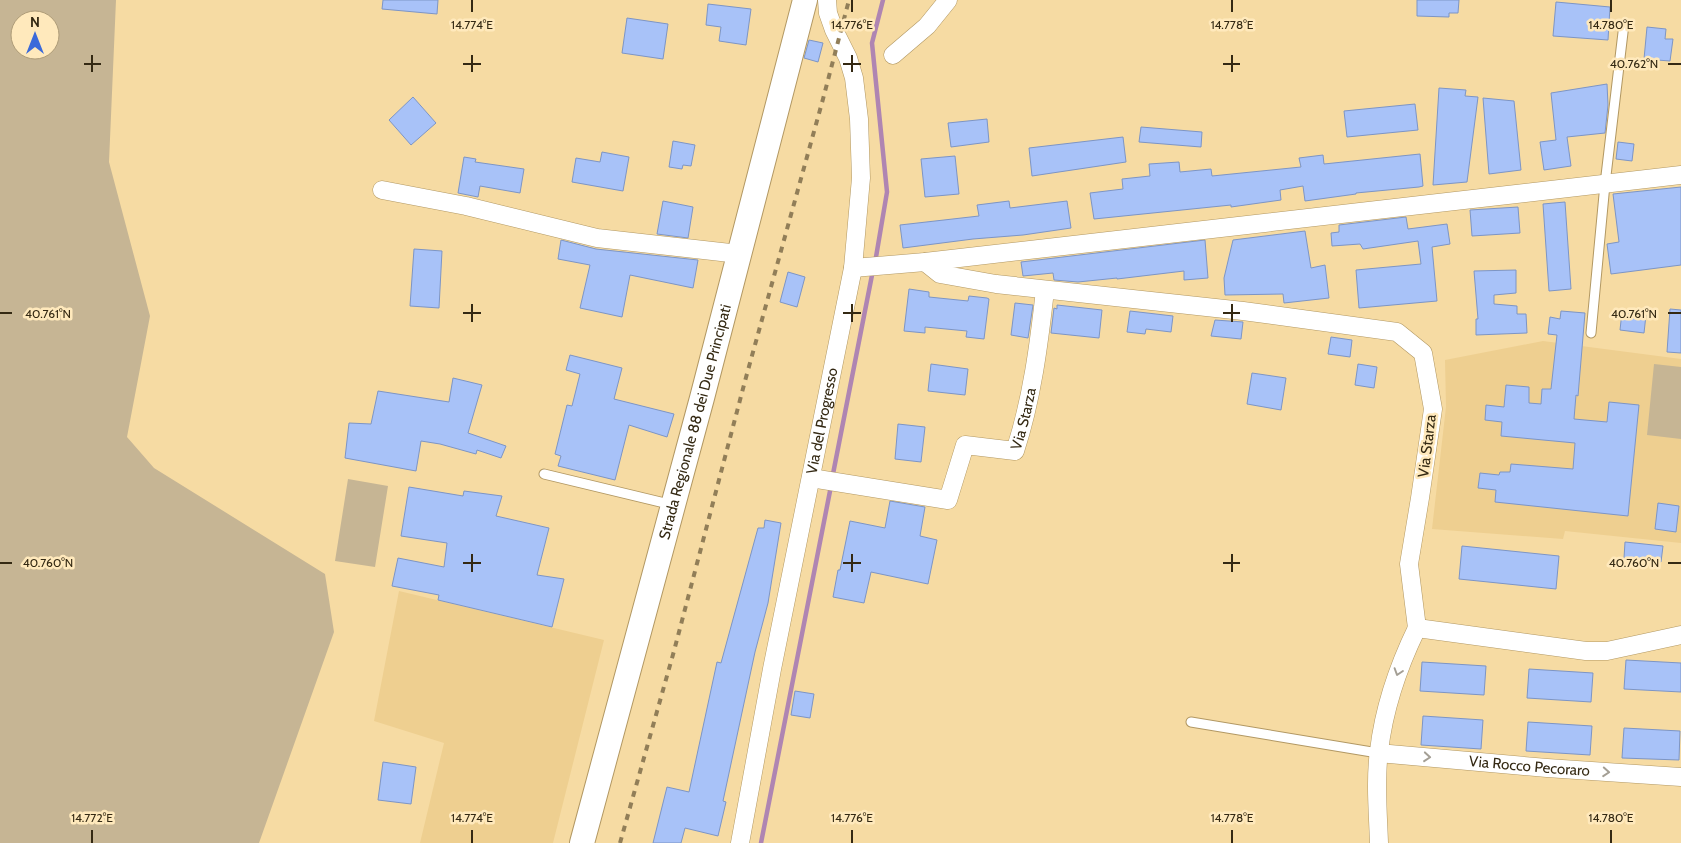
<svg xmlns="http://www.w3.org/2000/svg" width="1681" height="843" font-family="Cabin,sans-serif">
<rect width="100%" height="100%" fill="#f6dba3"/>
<path fill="#eecf90" d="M1543 341 1681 359V543L1565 531 1563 539 1432 529 1446 407 1445 360Z
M399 591 604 640 553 843H420L444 743 374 721Z"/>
<path fill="#c6b594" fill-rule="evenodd" d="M0 0H116L109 162 150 316 127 437 154 468 325 574 334 632 259 843H0ZM20 20H50V50H20Z
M1654 364 1681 367V439L1647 435Z
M348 479 388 486 375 567 335 561Z"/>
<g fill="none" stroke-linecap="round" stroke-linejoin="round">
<path stroke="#af85b2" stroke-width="4.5" d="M875 263 887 192 872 43 883 0
M832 479 873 270
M761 843 831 486"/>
</g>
<path fill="#a8c2f8" stroke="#7d95c5" d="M383 0H438L437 14 382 9Z
M1417 0H1459L1458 13H1449V17L1417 16Z
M1556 2 1610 7 1608 40 1553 36Z
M708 4 751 9 746 45 719 41 721 27 706 25Z
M627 18 668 24 663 59 622 53Z
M1647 27 1666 29 1665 39H1673L1670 61 1644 59Z
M809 40 823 43 818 62 804 58Z
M1607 84 1608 105 1605 133 1567 137 1571 166 1544 170 1540 142 1556 140 1551 93Z
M1439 88 1466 90 1465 96 1478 97 1467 182 1433 185Z
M413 97 436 123 411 145 389 120Z
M1483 98 1514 101 1521 170 1489 174Z
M1415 104 1418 130 1347 137 1344 111Z
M987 119 989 142 951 147 948 123Z
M1141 127 1202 132 1201 147 1139 142Z
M1123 137 1126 162 1032 176 1029 148Z
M673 141 695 145 691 166 683 165 682 169 669 167Z
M1618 142 1634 144 1632 161 1616 159Z
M602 152 629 157 623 191 572 182 576 158 600 162Z
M1420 154 1423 186 1419 187 1356 193V194L1305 201 1303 186 1280 190 1281 200 1231 207V205L1094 219 1090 193 1123 189 1122 179 1150 176 1149 164 1179 162 1180 172 1211 169 1212 176 1301 167 1299 158 1323 155 1324 164Z
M955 156 959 194 925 197 921 159Z
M464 157 476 159 475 162 524 169 520 193 480 186 478 197 458 193Z
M1681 187V265L1611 274 1607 244 1619 242 1613 194Z
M663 201 693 207 688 238 657 234Z
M1009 201 1010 208 1067 201 1071 228 1023 235 973 239 903 248 900 225 979 216 977 205Z
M1565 202 1571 289 1549 291 1543 204Z
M1518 207 1520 233 1472 236 1470 210Z
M1406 217 1408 229 1447 224 1450 244 1432 247 1437 301 1359 308 1356 270 1421 264 1418 241 1363 249 1360 244 1332 246 1331 233 1339 232V225Z
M1305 231 1311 268 1325 265 1329 298 1284 303 1283 294 1225 295 1224 278 1233 240Z
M561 240 596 249 698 260 693 288 630 275 622 317 580 308 590 265 558 259Z
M1205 240 1208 278 1184 280V271L1117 279V278L1078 282 1054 280 1053 273 1023 276 1021 262Z
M414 249 442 251 439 308 410 306Z
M1516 270V293L1494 295V304L1517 306V314H1526L1527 333 1476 335V319H1478L1474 271Z
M788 272 805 277 797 307 780 302Z
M909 289 929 292V297L968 301 969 296 987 298 989 299 984 339 966 337 967 331 925 327V333L904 331Z
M1015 303 1033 305 1028 338 1011 335Z
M1057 305 1102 310 1099 338 1051 333 1054 308 1057 309Z
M1670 309 1681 310V353L1667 352Z
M1130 311 1173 316 1171 332 1146 329 1145 334 1127 332Z
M1561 311 1585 313 1578 396 1576 395 1574 419 1607 422 1609 402 1639 405 1628 516 1495 502 1496 490 1478 488 1480 473 1499 475 1500 472H1510L1511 464 1573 469 1575 443 1501 436 1502 422 1485 420 1486 405 1504 407 1506 385 1529 387V403L1541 404 1542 389H1551L1557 335 1548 334 1550 317 1560 319Z
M1622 312 1646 315 1644 333 1620 330Z
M1215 320 1243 322 1241 339 1211 336Z
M1331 337 1352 340 1350 357 1328 354Z
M570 355 622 368 614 399 674 414 667 437 629 425 615 480 558 466 561 456 555 454 567 405 572 406 580 374 566 370Z
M931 364 968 369 965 395 928 391Z
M1358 364 1377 367 1374 388 1355 385Z
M1252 373 1286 378 1281 410 1247 404Z
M453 378 482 385 468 433 506 446 501 458 477 450 476 454 440 444 421 441 416 471 345 458 349 423 371 424 378 391 449 402Z
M898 424 925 427 921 462 895 459Z
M409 487 463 496 464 491 502 496 496 516 549 528 537 575 564 579 552 627 438 600 439 595 392 586 398 558 444 567 447 543 401 536Z
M890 501 925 507 920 536 937 540 928 584 871 572 864 603 833 597 838 570H840L850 521 885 528Z
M1658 503 1679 506 1676 532 1655 529Z
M765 520 781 523 768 603 755 652 723 801 726 802 718 836 685 828 681 843H653L667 787 689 792 717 662 721 663 758 528H764Z
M1625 542 1663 546 1661 562 1624 558Z
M1462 546 1559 556 1556 589 1459 579Z
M1626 660 1681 663V692L1624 689Z
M1422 662 1486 666 1484 695 1420 691Z
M1529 669 1593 673 1591 702 1527 698Z
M795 691 814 694 810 718 791 715Z
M1423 716 1483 720 1481 749 1421 745Z
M1528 722 1592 726 1590 755 1526 751Z
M1624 728 1680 731 1679 760 1622 758Z
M383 762 416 767 411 804 378 800Z"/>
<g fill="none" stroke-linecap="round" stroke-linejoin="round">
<defs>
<path id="service" d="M1591 333 1605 184 1624 24
M544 474 673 505
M1191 722 1378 753"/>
<g id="minor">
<path d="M893 55 927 26 948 0"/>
<path d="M382 190 466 206 597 238 739 254"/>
<path d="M925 262 940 274 996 284 1243 311 1397 332 1423 353 1433 409 1420 498 1409 564 1417 628"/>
<path d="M853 268 925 262 1681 175"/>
<path id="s1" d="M811 478 948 500 965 445 1015 451C1032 399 1039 344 1045 290"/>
<path d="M1417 628 1586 651H1607L1681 635"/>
<path id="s2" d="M1378 753 1547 768 1681 777"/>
<path id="s3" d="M740 843 772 669 853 268 861 178 859 119 854 78 848 58 834 30 828 13 827 0"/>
<path d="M1379 843C1378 813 1375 781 1379 751 1384 708 1398 667 1417 628"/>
</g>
<g id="secondary">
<path id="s4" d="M582 843 702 398 805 0"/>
</g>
</defs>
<use href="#service" stroke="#b29863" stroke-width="11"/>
<use href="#minor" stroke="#b29863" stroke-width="19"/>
<use href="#secondary" stroke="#b29863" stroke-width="26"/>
<use href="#service" stroke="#fff" stroke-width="9"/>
<use href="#minor" stroke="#fff" stroke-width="18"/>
<use href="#secondary" stroke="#fff" stroke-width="24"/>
<path stroke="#917e58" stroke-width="4" stroke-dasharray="6 6" stroke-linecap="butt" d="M620 843 674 651 745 381 823 99 849 0"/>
</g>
<defs><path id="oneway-chevron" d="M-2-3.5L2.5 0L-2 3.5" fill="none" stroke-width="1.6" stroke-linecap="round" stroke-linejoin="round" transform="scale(1.25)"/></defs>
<g stroke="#a49f95">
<use href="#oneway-chevron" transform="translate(1398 672) rotate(108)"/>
<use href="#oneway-chevron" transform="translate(1427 757) rotate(5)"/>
<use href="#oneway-chevron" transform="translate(1606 772) rotate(4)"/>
</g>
<path fill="none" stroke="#342913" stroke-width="2" d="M472 0V12M852 0V12M1232 0V12M1611 0V12M92 55V72M472 55V72M852 55V72M1232 55V72M84 64H101M463 64H481M843 64H861M1223 64H1240M1668 64H1681M472 304V322M852 304V322M1232 304V322M0 313H12M463 313H481M843 313H861M1223 313H1240M1668 313H1681M472 554V572M852 554V572M1232 554V572M0 563H12M463 563H481M843 563H861M1223 563H1240M1668 563H1681M92 830V843M472 830V843M852 830V843M1232 830V843M1611 830V843"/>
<g text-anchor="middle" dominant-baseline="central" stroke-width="5" stroke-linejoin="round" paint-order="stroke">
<g font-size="15" fill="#342913" stroke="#ffe9bc">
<text stroke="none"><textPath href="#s1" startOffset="280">Via Starza</textPath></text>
<text stroke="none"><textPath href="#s3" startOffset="430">Via del Progresso</textPath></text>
<text stroke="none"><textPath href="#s4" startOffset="436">Strada Regionale 88 dei Due Principati</textPath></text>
<text transform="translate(1427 446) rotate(-83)">Via Starza</text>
<text stroke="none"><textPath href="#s2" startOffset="152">Via Rocco Pecoraro</textPath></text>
</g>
</g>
<g font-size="12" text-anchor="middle" fill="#342913" stroke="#ffe9bc" stroke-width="5" stroke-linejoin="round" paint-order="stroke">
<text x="472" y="29">14.774°E</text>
<text x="852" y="29">14.776°E</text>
<text x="1232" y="29">14.778°E</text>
<text x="1611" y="29">14.780°E</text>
<text x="1634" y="68">40.762°N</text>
<text x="48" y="318">40.761°N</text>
<text x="1634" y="318">40.761°N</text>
<text x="48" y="567">40.760°N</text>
<text x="1634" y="567">40.760°N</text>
<text x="92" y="822">14.772°E</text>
<text x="472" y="822">14.774°E</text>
<text x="852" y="822">14.776°E</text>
<text x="1232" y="822">14.778°E</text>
<text x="1611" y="822">14.780°E</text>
</g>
<g transform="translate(35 35)"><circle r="24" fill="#ffe9bc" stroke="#ae9c78"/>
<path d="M0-4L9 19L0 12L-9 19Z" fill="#3b6ada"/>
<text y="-8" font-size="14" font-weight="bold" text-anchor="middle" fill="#342913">N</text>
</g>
</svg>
